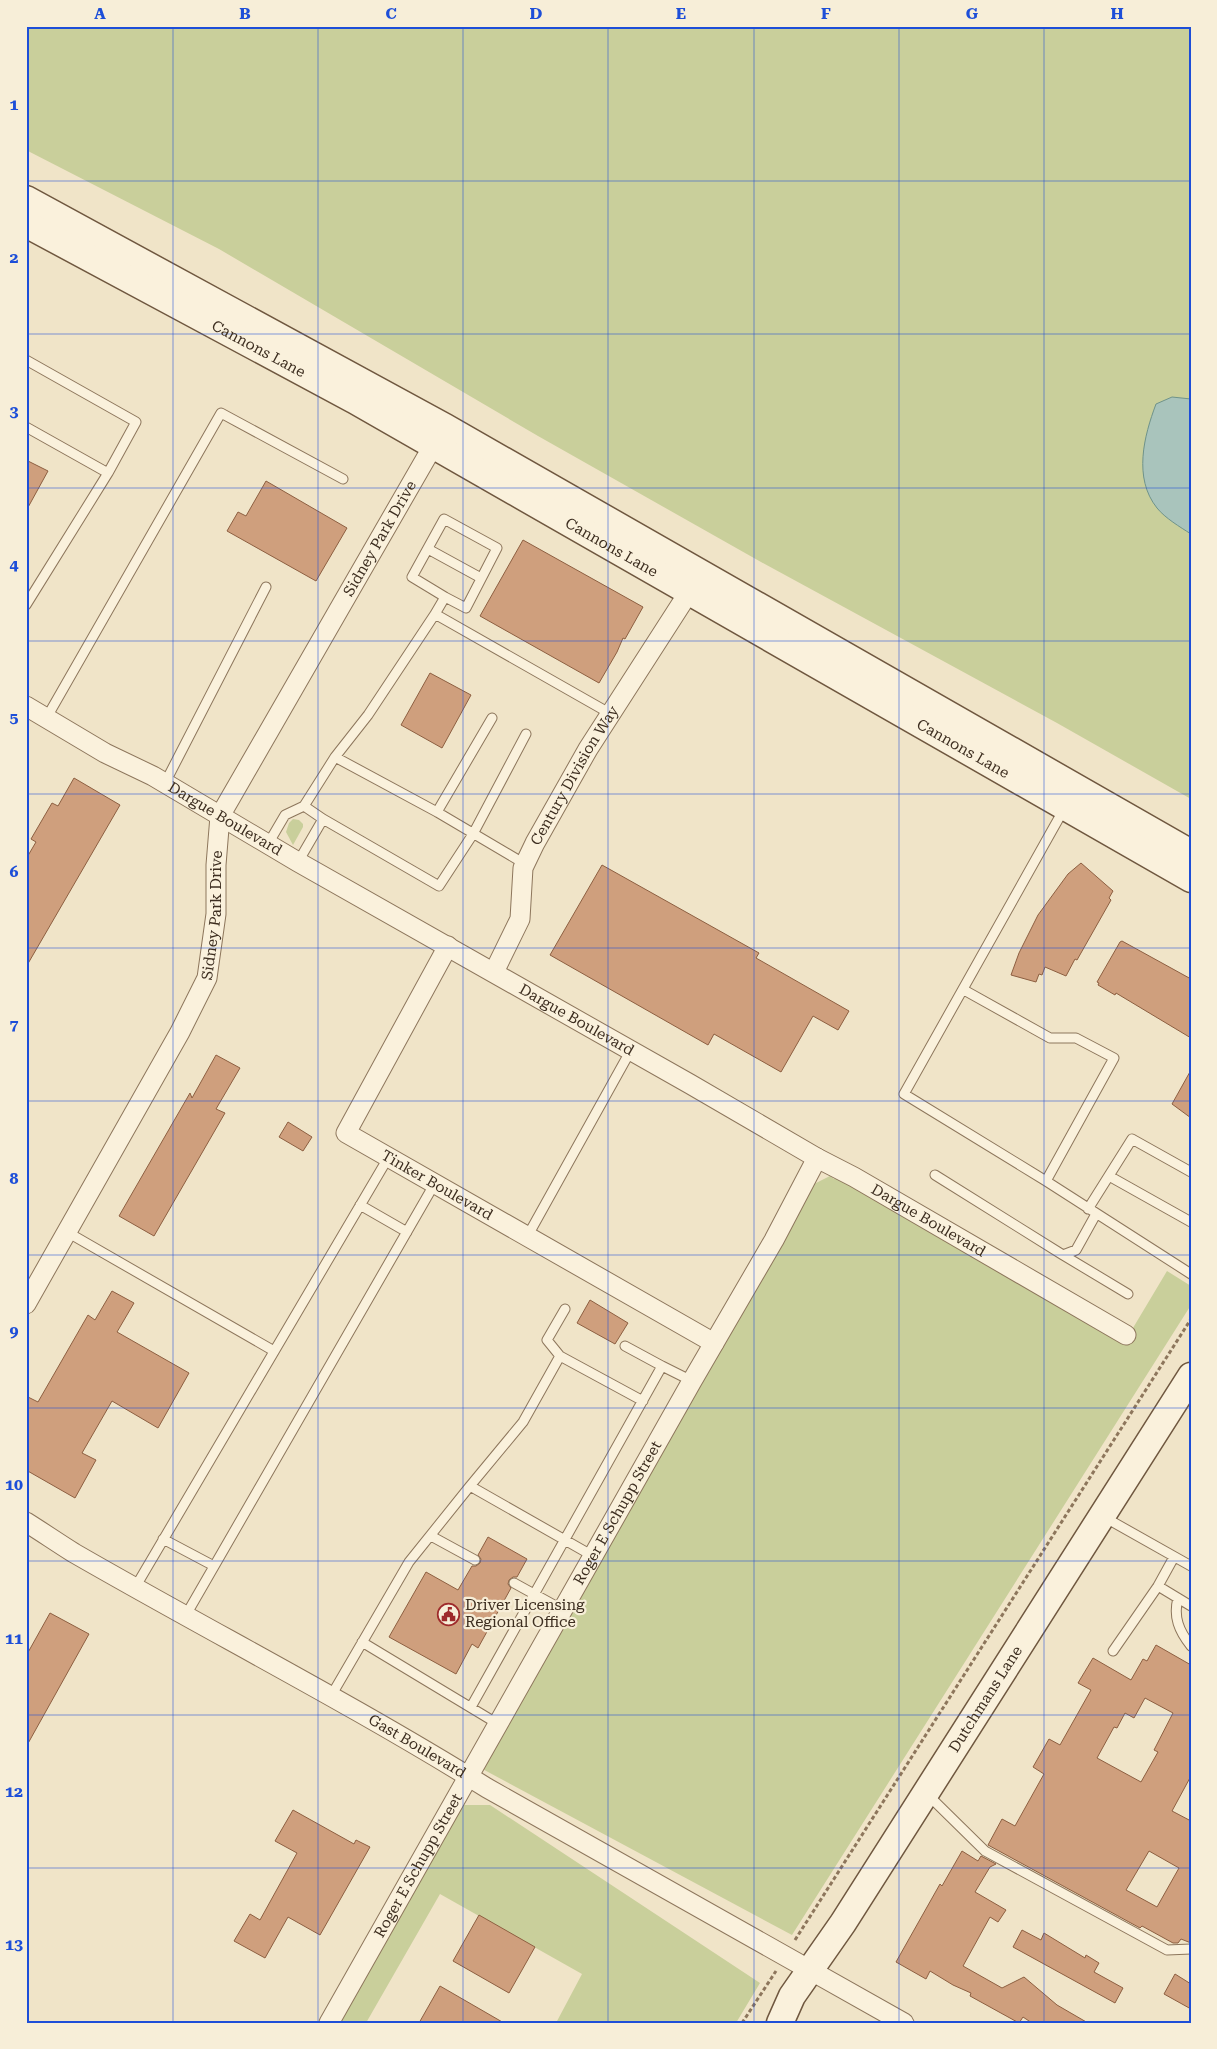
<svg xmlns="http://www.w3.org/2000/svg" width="1217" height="2049" font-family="'Roboto Serif',serif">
<rect width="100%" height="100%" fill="#f0e4c8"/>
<path fill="#c9cf9b" d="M26 26H1191V799L1057 723 761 562 538 436 219 249 26 150Z
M293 819 299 820 303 824V827L293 845 286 832 289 823Z
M842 1174 1127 1338 1167 1271 1191 1286V1305L792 1935 475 1765 812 1185 830 1176 834 1179Z
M461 1805H490L760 1983 736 2023H556L582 1974 440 1894 366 2023H336Z"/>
<path fill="#a9c4bc" stroke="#6f938a" d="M1172 397 1191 399V534C1180 527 1165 518 1157 508 1133 478 1144 436 1156 404Z"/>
<path fill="#cf9f7d" stroke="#8d5f41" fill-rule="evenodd" d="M26 460 48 471 26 511Z
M266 481 347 528 316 581 227 531 238 512 246 516Z
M523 540 643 607 625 639 623 638 617 652 599 683 480 616Z
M430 673 471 695 442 748 401 725Z
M74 778 120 805 26 967V859L36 842 31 839 52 803 58 806Z
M1081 863 1113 891 1109 898 1111 900 1077 960 1075 959 1066 976 1045 967 1042 975 1039 974 1036 982 1011 975 1019 953 1038 915 1068 874Z
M602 865 759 953 756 958 849 1011 838 1030 813 1016 781 1072 714 1034 708 1045 550 955Z
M1122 941 1191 979V1038L1116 993 1115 995 1098 985 1099 983 1097 982 1120 942Z
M216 1055 240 1068 216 1109 225 1113 154 1236 119 1216 190 1093 192 1098Z
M1191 1070V1118L1172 1104Z
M288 1122 312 1137 303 1151 279 1137Z
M112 1291 134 1303 117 1332 189 1373 158 1428 112 1401 82 1453 96 1460 75 1498 26 1470V1396L38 1402 88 1315 95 1320Z
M590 1300 628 1323 615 1344 577 1323Z
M488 1537 527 1559 517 1577H513L509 1580 508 1584 511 1588 478 1648 472 1644 456 1674 389 1637 426 1572 458 1590 472 1566H476L480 1563 481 1559 478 1555Z
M50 1613 89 1634 26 1747V1656Z
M1156 1645 1191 1665V1776L1172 1811 1191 1821V1943L1181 1939 1178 1943H1173L1142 1926 1140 1928 988 1845 1002 1819 1015 1826 1044 1774 1033 1767 1049 1739 1060 1745 1091 1690 1078 1683 1093 1658 1131 1680 1143 1659 1147 1661ZM1145 1698 1173 1713 1154 1750 1158 1752 1141 1782 1097 1758 1114 1727 1117 1728 1125 1713 1134 1718ZM1149 1851 1179 1868 1157 1907 1126 1890Z
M293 1810 354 1844 356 1840 370 1847 320 1935 288 1917 265 1958 234 1941 250 1914 260 1920 297 1853 275 1841Z
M962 1851 978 1861 981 1856 996 1864 990 1867 975 1892 1006 1910 998 1922 990 1917 963 1966 1002 1988 1024 1977 1057 2005 1088 2023H1032L1023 2017 1019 2023 970 1996 971 1993 953 1985 930 1971 926 1979 896 1962 940 1884 942 1886Z
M479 1915 535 1947 509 1993 453 1961Z
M1022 1930 1041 1940 1044 1933 1085 1958 1086 1955 1099 1963 1094 1972 1123 1988 1115 2003 1013 1947Z
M1175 1974 1191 1984V2009L1164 1994Z
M440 1986 504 2023H419Z"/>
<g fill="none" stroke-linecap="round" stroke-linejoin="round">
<defs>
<path id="service" d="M26 360 136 422 108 473 26 427
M428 549 481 578
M26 605 108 473
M435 614 445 597 466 608 497 548 444 519 412 577 445 597
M47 717 221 413 343 479
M335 757 368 715 435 614 611 714
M165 783 266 587
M1064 809 904 1094 1046 1181 1191 1274
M437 812 492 718
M323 819 439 886 473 834 526 734
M268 844 285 815 304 806
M298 862 323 819 304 806 335 757 437 812 525 864
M964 990 1050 1038H1076L1114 1058 1046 1181
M935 1175 1063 1255 1076 1250 1096 1214
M1109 1176 1191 1222
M360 1205 407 1232
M1088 1209 1132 1139 1191 1172
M67 1232 274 1351
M527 1237 631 1050
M1063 1255 1128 1294
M625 1346 662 1366
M560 1356 547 1340 565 1309
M470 1486 523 1422 560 1356 643 1401
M1104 1517 1191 1566
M431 1536 475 1560
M163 1539 214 1566
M1174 1557 1158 1586 1191 1606
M514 1583 563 1610
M136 1586 388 1158
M1178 1598C1173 1617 1179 1631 1191 1646
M186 1615 435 1183
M362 1642 498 1724
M1113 1651 1158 1586
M331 1696 409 1562 470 1486 593 1556
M471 1707 662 1366 692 1381
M927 1794 985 1851 1167 1950 1191 1949"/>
<g id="minor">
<path id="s1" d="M26 706 105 753 153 776 298 862 690 1084 817 1158 854 1177 1126 1335"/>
<path id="s2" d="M448 946 346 1133 714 1343"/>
<path id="s3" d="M494 972 520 919 523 868 535 843 588 749 689 592"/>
<path id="s4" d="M26 1304 180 1032 207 978 216 914V865L220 816 433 446"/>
<path id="s5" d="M26 1522C42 1532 58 1543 74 1553 211 1632 352 1704 487 1788L904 2023"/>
<path id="s6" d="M329 2023 692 1381 774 1240 817 1158"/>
</g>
<g id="secondary">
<path d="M26 199 445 427 1191 853"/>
<path id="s7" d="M26 224 354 400 1191 879"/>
<path id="s8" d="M780 2023 792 1996 843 1923 1191 1376"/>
</g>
</defs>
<use href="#service" stroke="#8d765c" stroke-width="11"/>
<use href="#minor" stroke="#8d765c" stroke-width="21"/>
<use href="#secondary" stroke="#6f573f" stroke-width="29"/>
<path stroke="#8d765c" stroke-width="3" stroke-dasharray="4 2.5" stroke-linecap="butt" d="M795 1940 1191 1319
M742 2023 776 1971"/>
<use href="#service" stroke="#faf1dc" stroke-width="9"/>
<use href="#minor" stroke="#faf1dc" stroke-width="19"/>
<use href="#secondary" stroke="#faf1dc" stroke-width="26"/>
</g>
<path fill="none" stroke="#1d4ed8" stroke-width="1" stroke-opacity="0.55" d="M173 26V2023M318 26V2023M463 26V2023M608 26V2023M754 26V2023M899 26V2023M1044 26V2023M26 181H1191M26 334H1191M26 488H1191M26 641H1191M26 794H1191M26 948H1191M26 1101H1191M26 1255H1191M26 1408H1191M26 1561H1191M26 1715H1191M26 1868H1191"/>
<defs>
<symbol id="civic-ring" viewBox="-11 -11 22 22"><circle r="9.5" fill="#f7eed8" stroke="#9e2a2b" stroke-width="1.5"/><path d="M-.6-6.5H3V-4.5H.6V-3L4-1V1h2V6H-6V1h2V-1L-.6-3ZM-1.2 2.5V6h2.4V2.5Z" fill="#9e2a2b"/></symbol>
</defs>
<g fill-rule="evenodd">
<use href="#civic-ring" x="436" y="1602" width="25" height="25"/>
</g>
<g text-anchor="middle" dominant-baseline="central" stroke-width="4.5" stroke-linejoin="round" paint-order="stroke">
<g font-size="15" fill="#3d2e20" stroke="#f7eed8">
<text stroke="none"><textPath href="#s7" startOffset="264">Cannons Lane</textPath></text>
<text stroke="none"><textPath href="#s4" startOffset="856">Sidney Park Drive</textPath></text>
<text stroke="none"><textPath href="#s7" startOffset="669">Cannons Lane</textPath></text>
<text stroke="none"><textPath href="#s7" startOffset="1074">Cannons Lane</textPath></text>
<text stroke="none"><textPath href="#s3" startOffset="216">Century Division Way</textPath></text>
<text stroke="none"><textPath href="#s1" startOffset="229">Dargue Boulevard</textPath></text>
<text stroke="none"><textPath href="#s4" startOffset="436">Sidney Park Drive</textPath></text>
<text stroke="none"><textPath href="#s1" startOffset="634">Dargue Boulevard</textPath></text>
<text stroke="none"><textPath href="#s2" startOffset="318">Tinker Boulevard</textPath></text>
<text stroke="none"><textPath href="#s1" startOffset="1039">Dargue Boulevard</textPath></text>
<text stroke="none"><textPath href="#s6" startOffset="586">Roger E Schupp Street</textPath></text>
<text stroke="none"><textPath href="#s8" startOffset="384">Dutchmans Lane</textPath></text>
<text stroke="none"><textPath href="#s5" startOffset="451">Gast Boulevard</textPath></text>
<text stroke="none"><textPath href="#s6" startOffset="181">Roger E Schupp Street</textPath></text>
</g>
<g font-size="15" fill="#3d2e20" stroke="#f7eed8" text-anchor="start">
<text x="465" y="1605">Driver Licensing<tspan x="465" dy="17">Regional Office</tspan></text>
</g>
</g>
<rect width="1217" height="2049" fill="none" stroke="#f7eed8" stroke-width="55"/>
<rect x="28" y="28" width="1162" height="1994" fill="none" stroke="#1d4ed8" stroke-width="2"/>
<g font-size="16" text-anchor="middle" font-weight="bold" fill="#1d4ed8">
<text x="100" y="19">A</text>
<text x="245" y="19">B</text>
<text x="391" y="19">C</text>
<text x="536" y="19">D</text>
<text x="681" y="19">E</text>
<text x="826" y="19">F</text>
<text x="972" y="19">G</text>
<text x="1117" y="19">H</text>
<text x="14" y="110">1</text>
<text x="14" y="263">2</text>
<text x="14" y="417">3</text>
<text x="14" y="570">4</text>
<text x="14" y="723">5</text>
<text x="14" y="877">6</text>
<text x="14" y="1030">7</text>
<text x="14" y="1184">8</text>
<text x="14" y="1337">9</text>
<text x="14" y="1490">10</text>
<text x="14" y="1644">11</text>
<text x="14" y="1797">12</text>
<text x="14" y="1950">13</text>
</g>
</svg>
